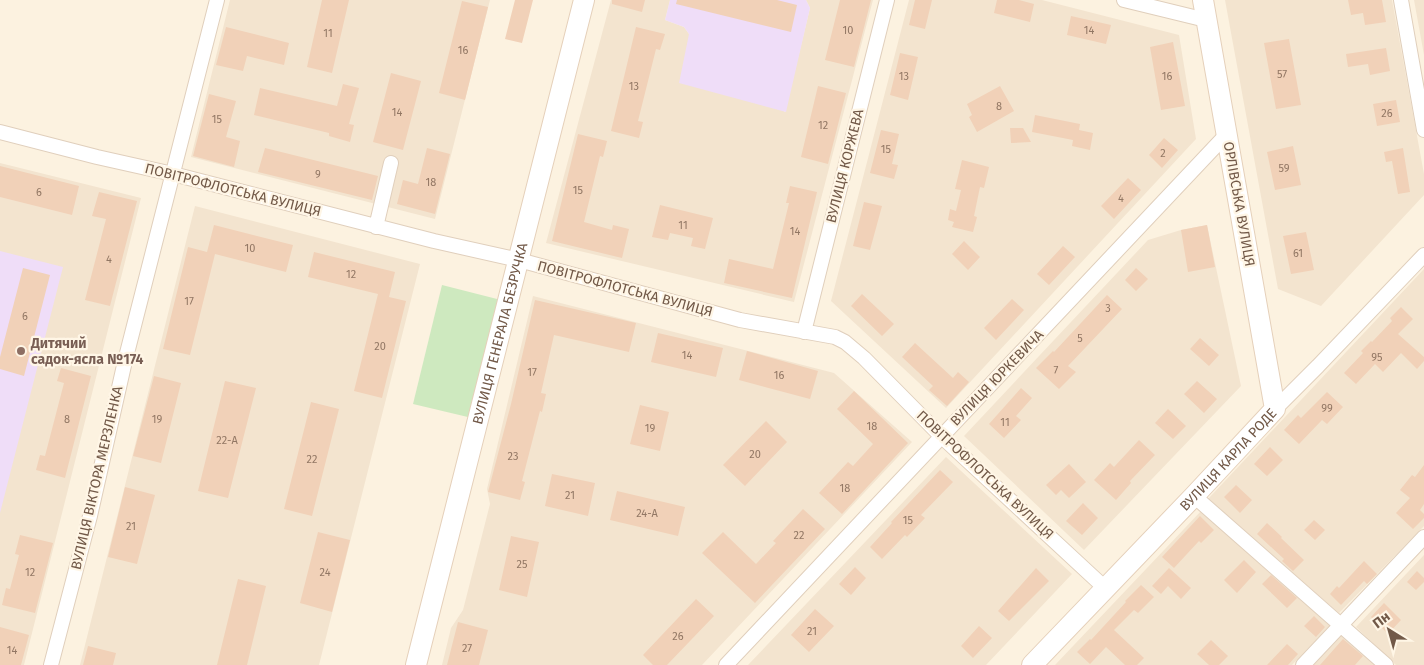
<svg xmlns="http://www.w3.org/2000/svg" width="1424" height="665" font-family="'Fira Sans',sans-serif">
<rect width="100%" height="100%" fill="#fcf2e0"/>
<path fill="#f3e4cf" d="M230 0H490L435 219 191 157Z
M611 0H670L665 20 684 27 689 34 785 112 810 8 806 0H873L794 302 546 243Z
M909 0H1042L1179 35 1196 139 946 408 831 301Z
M1225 0H1392L1424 174V195L1321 306 1278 289Z
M1414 0H1424V55Z
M0 163 141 198 24 665H0Z
M195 206 420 264 319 665H80Z
M1207 225 1241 386 1084 550 964 436 1148 240 1181 230Z
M1424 269V526L1339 613 1208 499Z
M533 296 834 373 912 442 702 665H442L451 628 463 610 490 504 487 489Z
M946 457 1072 574 986 665H748Z
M1202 510 1332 623 1292 665H1055Z
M1424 555V665H1396L1356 627Z
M1343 633 1379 665H1313Z"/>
<path fill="#efddf8" d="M670 0H806L810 8 786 112 679 83 689 34 684 27 665 20Z
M0 251 63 267 0 513Z"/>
<path fill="#cee9bf" d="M442 285 501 300 472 418 413 404Z"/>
<path fill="#f1d1b8" d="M322 0H349L332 73 307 67Z
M515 0H533L522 43 505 39Z
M612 0H645L642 12 612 4Z
M677 0H777L797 5 791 32 676 4Z
M840 0H871L854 67 825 60Z
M915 0H932L925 29 909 25Z
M997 0H1019L1034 4 1030 22 994 13Z
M1348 0H1382L1386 22 1365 25 1363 13 1351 15Z
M462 1 488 7 465 100 439 93Z
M1071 16 1111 25 1106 44 1067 35Z
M226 27 289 43 284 65 247 56 243 71 216 65Z
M636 27 665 34 660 50 656 49 638 121 643 122 639 138 611 131Z
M1289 39 1301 105 1276 109 1264 43Z
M1173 42 1185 106 1161 110 1150 47Z
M1386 48 1390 71 1370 75 1368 64 1348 67 1346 54Z
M900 53 918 57 908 100 890 95Z
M391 73 421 81 403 150 373 142Z
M343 84 359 88 349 124 354 125 350 142 329 136V133L254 115 260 88 337 106Z
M818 86 846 93 828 164 801 157Z
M1000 86 1014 111 977 132 969 117 972 115 967 104Z
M209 94 236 101 226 137 240 141 234 167 193 156Z
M1396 100 1400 122 1377 126 1373 104Z
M1035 115 1080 124 1079 130 1093 133 1090 150 1072 146 1073 140 1032 132Z
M1010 128H1023L1031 142 1011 143Z
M881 130 899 134 892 164 898 165 894 179 870 173Z
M578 134 607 141 603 157 600 156 584 222 612 230 613 225 629 229 622 258 552 241Z
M1164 138 1178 150 1162 168 1149 155Z
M1293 146 1301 185 1275 190 1267 152Z
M265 148 378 176 372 200 258 172Z
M427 148 450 154 435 214 397 204 403 180 418 184Z
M1403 148 1410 192 1398 194 1392 161 1386 162 1384 152Z
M962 160 989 167 984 188 980 187 974 216 977 217 973 232 952 227 954 222 948 220 950 209 956 211 961 190 955 189Z
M0 166 79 186 72 215 0 197Z
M1128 178 1141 190 1114 219 1101 206Z
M790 186 817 192 792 298 724 283 729 259 773 269 789 203H786Z
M99 192 137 201 110 306 85 300 106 219 92 216Z
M864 202 882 206 870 250 853 246Z
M660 205 713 218 705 249 691 246 693 238 670 233 668 240 652 237Z
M214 225 293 245 286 272 215 254 190 355 163 349 188 247 207 252Z
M1207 225 1215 267 1188 272 1181 230Z
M1306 232 1314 270 1291 274 1283 236Z
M964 241 980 257 968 270 952 254Z
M1063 246 1075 257 1049 285 1037 274Z
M314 252 395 272 389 297 406 301 382 398 354 391 378 294 308 277Z
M23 268 50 275 24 376 0 369V357Z
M1136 268 1148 279 1136 291 1125 280Z
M862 294 894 324 882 336 851 306Z
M1107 295 1122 309 1068 366 1076 372 1059 389 1036 368 1053 351 1054 352Z
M1012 299 1024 310 996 340 984 328Z
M535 300 636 323 629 352 554 335 541 393 546 394 542 412 540 411 522 481 525 482 520 500 488 492 511 404Z
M1401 307 1413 319 1398 334 1424 357V361L1417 369 1401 353 1383 372 1375 364 1356 384 1344 373 1363 353 1361 351 1371 341 1372 342 1392 321 1390 318Z
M658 333 723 348 716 377 651 362Z
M1200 338 1219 355 1209 366 1190 349Z
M915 343 953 378 958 372 969 382 947 406 929 390 933 386 902 357Z
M747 351 818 371 810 399 739 380Z
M61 368 91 376 65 478 36 470 40 455 45 456 64 383 57 381Z
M154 376 181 383 161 463 133 456Z
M225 381 256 388 228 498 198 491Z
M1197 381 1217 399 1204 413 1184 394Z
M1021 388 1032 398 1016 416 1021 420 1004 438 989 424Z
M854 391 908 443 842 514 819 493 848 462 853 466 873 444 837 409Z
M1327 392 1343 407 1327 424 1322 420 1299 444 1284 430 1298 415 1301 418Z
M311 402 339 409 312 516 284 509Z
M640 405 669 412 660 451 630 444Z
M1168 409 1186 426 1173 439 1155 423Z
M766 421 787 442 745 486 723 465Z
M1139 440 1155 455 1130 481 1131 483 1116 500 1094 480 1110 463 1114 467Z
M1270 447 1283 460 1267 476 1254 464Z
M1069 464 1086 482 1069 498 1061 490 1056 495 1046 485Z
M1424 465V504L1420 510 1424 514V518L1413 529 1396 513 1410 498 1400 490 1412 475 1415 477Z
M940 470 953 482 921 515 925 518 907 537 905 535 882 559 870 547 892 523 891 522Z
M552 474 595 483 588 516 545 506Z
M1236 485 1252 500 1240 513 1224 497Z
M125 487 155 495 137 564 108 557Z
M617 491 685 507 678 536 610 520Z
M1083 503 1098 518 1082 535 1066 521Z
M803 509 825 529 755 603 702 553 723 532 756 564 776 543 773 541Z
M1200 516 1214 530 1201 543 1199 541 1174 568 1162 557Z
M1314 520 1325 530 1315 540 1304 530Z
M1267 523 1282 537 1281 538 1304 560 1293 571 1282 561 1284 559 1257 534Z
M318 532 350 540 332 612 300 603Z
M20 535 53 543 35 613 2 605 6 588 10 589 19 555 15 554Z
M511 536 539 542 527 597 499 590Z
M1244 560 1256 572 1237 593 1224 580Z
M1364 561 1377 574 1367 584 1364 581 1341 605 1330 594 1337 586 1339 588Z
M855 567 866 578 851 595 839 584Z
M1036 568 1049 581 1009 621 998 611Z
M1169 568 1191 588 1181 599 1168 586 1161 594 1152 586Z
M1417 571 1424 578V582L1416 590 1407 582Z
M1271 575 1297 598 1287 608 1262 584Z
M238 579 266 586 247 665H217Z
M1141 585 1154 597 1138 613 1134 610 1114 630 1144 658 1137 665H1125L1106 647 1090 664 1077 652 1090 639 1091 640 1126 602 1125 601Z
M696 599 714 616 667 665H653L643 655Z
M1384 603 1401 620 1388 634 1371 617Z
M815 609 834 626 809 652 791 635Z
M1314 616 1325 627 1316 637 1304 626Z
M458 622 488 630 479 665H447Z
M979 626 992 638 973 658 961 646Z
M0 627 29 635 21 665H0Z
M1343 639 1363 656 1355 665H1320Z
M1211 640 1228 656 1219 665H1209L1197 654Z
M1287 644 1298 654 1288 665H1267Z
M88 646 116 653 113 665H83Z"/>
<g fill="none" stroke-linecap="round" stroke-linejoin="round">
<defs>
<path id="street" d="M1124 0 1206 20
M1401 0 1424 130
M0 132 97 157 173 174 434 241 519 260 740 320 835 337 845 342 864 358 941 436 1105 588
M376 227 391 163
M804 332 887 0
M1275 409 1318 366 1424 255
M1194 496 1386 665
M51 665 90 516 125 361 217 0
M726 665 1227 134
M1303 665 1424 537"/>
<g id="secondary">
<path id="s1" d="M416 665 584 0"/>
<path id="s2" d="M1032 665 1194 496 1275 409 1203 0"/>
</g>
</defs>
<use href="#street" stroke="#e0cfbc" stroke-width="16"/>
<use href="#secondary" stroke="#e5d0ba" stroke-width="22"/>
<use href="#street" stroke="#fff" stroke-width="14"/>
<use href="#secondary" stroke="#fff" stroke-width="20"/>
</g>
<circle fill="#8d6e63" stroke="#fff6e6" stroke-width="2" cx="21" cy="351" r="5"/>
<g text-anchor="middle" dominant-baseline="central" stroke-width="4.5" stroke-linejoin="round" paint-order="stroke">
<g font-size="11" fill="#927764">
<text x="848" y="30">10</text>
<text x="1089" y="30">14</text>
<text x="328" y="33">11</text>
<text x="463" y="50">16</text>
<text x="1282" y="74">57</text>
<text x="904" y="76">13</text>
<text x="1167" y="76">16</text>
<text x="634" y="86">13</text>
<text x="999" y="106">8</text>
<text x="397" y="112">14</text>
<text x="1387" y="113">26</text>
<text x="217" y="119">15</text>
<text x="823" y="125">12</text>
<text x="886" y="149">15</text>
<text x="1163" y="153">2</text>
<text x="1284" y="168">59</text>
<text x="318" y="174">9</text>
<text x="431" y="182">18</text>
<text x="578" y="190">15</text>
<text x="39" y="192">6</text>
<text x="1121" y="198">4</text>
<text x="683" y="225">11</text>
<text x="795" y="231">14</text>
<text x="250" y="248">10</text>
<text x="1298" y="253">61</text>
<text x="109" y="259">4</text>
<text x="351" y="274">12</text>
<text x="189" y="301">17</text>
<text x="1108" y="308">3</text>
<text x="25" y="316">6</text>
<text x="1080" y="338">5</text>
<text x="380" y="346">20</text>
<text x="687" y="355">14</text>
<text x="1377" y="357">95</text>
<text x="1056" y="370">7</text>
<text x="532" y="372">17</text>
<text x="779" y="375">16</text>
<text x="1327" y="408">99</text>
<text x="67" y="419">8</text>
<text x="157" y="419">19</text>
<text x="1005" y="422">11</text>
<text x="872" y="426">18</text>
<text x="650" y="428">19</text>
<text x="227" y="440">22-А</text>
<text x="755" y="454">20</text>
<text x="513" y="456">23</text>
<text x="312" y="459">22</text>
<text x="845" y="488">18</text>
<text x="570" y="495">21</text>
<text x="647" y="513">24-А</text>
<text x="908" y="520">15</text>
<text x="131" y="526">21</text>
<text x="799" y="535">22</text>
<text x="522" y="564">25</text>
<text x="30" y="572">12</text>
<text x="325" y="572">24</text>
<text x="812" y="631">21</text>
<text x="678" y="636">26</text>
<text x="467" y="648">27</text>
<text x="12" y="650">14</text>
</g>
<g font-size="14" fill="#725948" stroke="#fff6e6">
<text transform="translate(845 166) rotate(-76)">ВУЛИЦЯ КОРЖЕВА</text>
<text transform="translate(233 190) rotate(14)">ПОВІТРОФЛОТСЬКА ВУЛИЦЯ</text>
<text transform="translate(1239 204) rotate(80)">ОРЛІВСЬКА ВУЛИЦЯ</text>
<text transform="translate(625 289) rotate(15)">ПОВІТРОФЛОТСЬКА ВУЛИЦЯ</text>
<text stroke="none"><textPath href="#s1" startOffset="342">ВУЛИЦЯ ГЕНЕРАЛА БЕЗРУЧКА</textPath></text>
<text transform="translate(997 378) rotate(-46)">ВУЛИЦЯ ЮРКЕВИЧА</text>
<text stroke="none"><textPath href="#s2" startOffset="284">ВУЛИЦЯ КАРЛА РОДЕ</textPath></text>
<text transform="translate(985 475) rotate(43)">ПОВІТРОФЛОТСЬКА ВУЛИЦЯ</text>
<text transform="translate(97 478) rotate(-77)">ВУЛИЦЯ ВІКТОРА МЕРЗЛЕНКА</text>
</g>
<g font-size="14" font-weight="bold" fill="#785e54" stroke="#fff6e6" text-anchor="start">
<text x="31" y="343">Дитячий<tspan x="31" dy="16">садок-ясла №174</tspan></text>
</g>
</g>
<g transform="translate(1389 630) rotate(323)" stroke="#fff6e6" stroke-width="4" paint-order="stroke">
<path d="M0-4L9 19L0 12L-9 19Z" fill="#725948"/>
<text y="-8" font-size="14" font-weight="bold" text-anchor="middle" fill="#725948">Пн</text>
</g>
</svg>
